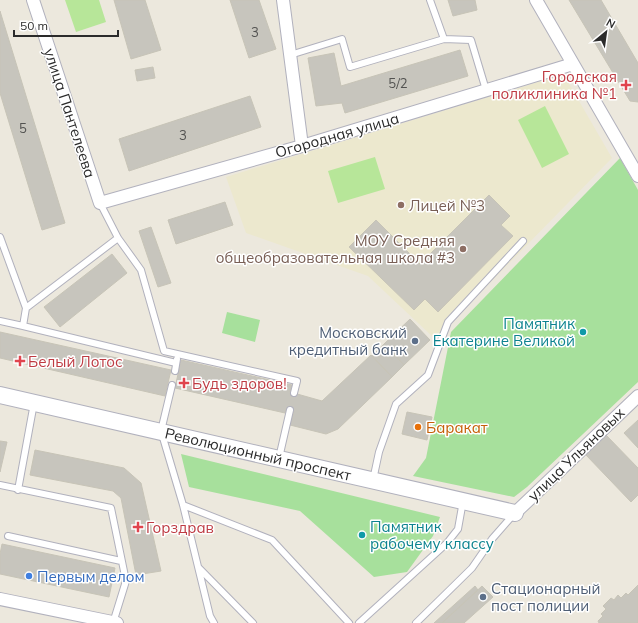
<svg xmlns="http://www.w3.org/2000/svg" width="638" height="623" font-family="Mulish,sans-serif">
<rect width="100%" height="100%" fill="#ece8dd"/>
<path fill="#ece8ce" d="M561 75H564L612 158 435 339 368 276 246 233 226 177Z"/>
<path fill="#a7e09c" d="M620 158 638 190V382L527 487 514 497 413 476 426 458 451 332Z
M227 312 260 320 255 342 222 333Z
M181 454 440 517 433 536 407 572 374 577 300 511 189 487Z"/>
<path fill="#b7e699" d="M65 0H99L106 22 76 32Z
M545 106 569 154 542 168 518 120Z
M375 157 385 189 338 203 328 171Z"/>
<path fill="#c7c5bd" stroke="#c7c4b7" d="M114 0H145L161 50 131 59Z
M230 0H259L276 49 249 58Z
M448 0H475L477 10 453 16Z
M569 0H601L638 63V102L630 101Z
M0 11 65 223 42 230 0 93Z
M460 50 468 76 345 113 342 103 316 106 308 58 334 53 341 86Z
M153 67 155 78 137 81 135 70Z
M250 96 261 127 129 171 119 139Z
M489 195 510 216 501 225 513 236 438 312 425 299 414 310 349 247 376 220 420 264Z
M225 202 233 225 176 244 168 220Z
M151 227 171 283 158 287 139 231Z
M112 254 127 273 60 327 44 307Z
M410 319 430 340 404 365 384 344Z
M0 332 171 370 165 396 0 358Z
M384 344 404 365 392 377 372 356Z
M371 355 392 377 338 429 326 434 290 425 294 411 286 409 285 413 175 388 181 360 292 385 290 392 322 401Z
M407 412 432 417 427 440 402 434Z
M638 420V448L624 433Z
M606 435 638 468V495L631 502 586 455Z
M0 441 7 442 0 472Z
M35 450 124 468 141 483 161 571 136 575 121 498 113 491 30 475Z
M2 544 115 568 109 597 0 574V554Z
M638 585V623H599L598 621 603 616 601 614 606 609 603 606 611 598 614 600 618 595 621 598 626 593 628 595Z
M475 586 478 590 442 623H434Z
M482 586 493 597 464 623H442Z"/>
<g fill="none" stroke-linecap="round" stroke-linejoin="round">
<defs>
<path id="service" d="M430 0 444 39
M290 55 342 39 350 67 444 39 471 40 486 90
M100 203 118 238 141 270 164 351 297 381 294 393
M0 237 26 308 23 326 0 321
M26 308 118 238
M23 326 176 363
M175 371 177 359
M172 385 161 431 183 505 210 616 214 623
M279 458 290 410
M373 480 379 452 396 404 428 375 448 322 523 241
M0 485 111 508 126 581 113 623
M18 490 34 403
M183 505 272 540 349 623
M8 536 121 561
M199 568 253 623
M359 623 447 543 458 529 463 501
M416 623 472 568 492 539 514 514"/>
<path id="minor" d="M33 0 100 203 302 146 573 64
M283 0 302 146
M536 0 638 176
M515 513 638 396
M0 599 117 623"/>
<path id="tertiary" d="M0 395 515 513"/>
</defs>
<use href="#service" stroke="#b1b1bd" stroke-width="8"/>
<use href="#minor" stroke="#b1b1bd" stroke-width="14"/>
<use href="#tertiary" stroke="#b1b1bd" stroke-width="18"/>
<use href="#service" stroke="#fff" stroke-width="6"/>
<use href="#minor" stroke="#fff" stroke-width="12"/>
<use href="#tertiary" stroke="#fff" stroke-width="16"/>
</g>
<g fill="#e0444e" stroke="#fff" stroke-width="1.5">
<path d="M624 79h4v4h4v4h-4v4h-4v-4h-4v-4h4z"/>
<path d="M18 355h4v4h4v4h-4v4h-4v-4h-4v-4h4z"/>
<path d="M182 377h4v4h4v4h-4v4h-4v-4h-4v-4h4z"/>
<path d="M136 521h4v4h4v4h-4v4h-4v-4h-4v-4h4z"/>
</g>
<g fill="#8d6e63" stroke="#fff" stroke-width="1.5">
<circle cx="401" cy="205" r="4"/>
<circle cx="463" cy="249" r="4"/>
</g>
<g fill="#0f9aa8" stroke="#fff" stroke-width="1.5">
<circle cx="583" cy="332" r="4"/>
<circle cx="362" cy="535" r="4"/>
</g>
<g fill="#5c6f8a" stroke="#fff" stroke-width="1.5">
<circle cx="415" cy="341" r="4"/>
<circle cx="483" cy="597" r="4"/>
</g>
<circle fill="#e8710a" stroke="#fff" stroke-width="1.5" cx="418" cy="427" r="4"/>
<circle fill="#3f7fe0" stroke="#fff" stroke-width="1.5" cx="29" cy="576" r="4"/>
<g text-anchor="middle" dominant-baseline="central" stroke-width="3" stroke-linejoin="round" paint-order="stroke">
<g font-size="13" fill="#525250">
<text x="255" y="32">3</text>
<text x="398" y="83">5/2</text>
<text x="23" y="128">5</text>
<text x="183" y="135">3</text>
</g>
<g font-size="15" fill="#be3a42" stroke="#fff" text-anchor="start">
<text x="617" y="76" text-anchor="end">Городская<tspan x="617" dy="17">поликлиника №1</tspan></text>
<text x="28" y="361">Белый Лотос</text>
<text x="192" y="383">Будь здоров!</text>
<text x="146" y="527">Горздрав</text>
</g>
<g font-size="15" fill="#2b2b2b" stroke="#fff">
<text transform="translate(70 113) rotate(72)">улица Пантелеева</text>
<text transform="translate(337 135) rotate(-16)">Огородная улица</text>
<text transform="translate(258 454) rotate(13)">Революционный проспект</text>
<text transform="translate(576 454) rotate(-44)">улица Ульяновых</text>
</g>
<g font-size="15" fill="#785e54" stroke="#fff" text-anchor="start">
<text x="409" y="205">Лицей №3</text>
<text x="455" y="240" text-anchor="end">МОУ Средняя<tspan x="455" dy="17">общеобразовательная школа #3</tspan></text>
</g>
<g font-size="15" fill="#0d838f" stroke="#fff" text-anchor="end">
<text x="575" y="323">Памятник<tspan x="575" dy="17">Екатерине Великой</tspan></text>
<text x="370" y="526" text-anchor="start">Памятник<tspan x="370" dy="17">рабочему классу</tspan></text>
</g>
<g font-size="15" fill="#4e5e75" stroke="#fff" text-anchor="end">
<text x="407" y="332">Московский<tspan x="407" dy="17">кредитный банк</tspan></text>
<text x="491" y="588" text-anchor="start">Стационарный<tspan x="491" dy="17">пост полиции</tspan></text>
</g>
<g font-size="15" fill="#c56008" stroke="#fff" text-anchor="start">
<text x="426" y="427">Баракат</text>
</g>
<g font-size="15" fill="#366cbe" stroke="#fff" text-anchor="start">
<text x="37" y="576">Первым делом</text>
</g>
</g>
<g transform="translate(606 32) rotate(29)" stroke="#ffffff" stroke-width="3" paint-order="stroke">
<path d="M0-3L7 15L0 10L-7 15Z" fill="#2b2b2b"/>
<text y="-6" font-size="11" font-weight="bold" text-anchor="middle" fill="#2b2b2b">N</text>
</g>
<path d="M14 30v6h104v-6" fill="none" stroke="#2b2b2b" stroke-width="2"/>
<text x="20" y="30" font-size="12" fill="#2b2b2b" stroke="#ffffff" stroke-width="3" paint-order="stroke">50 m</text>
</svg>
